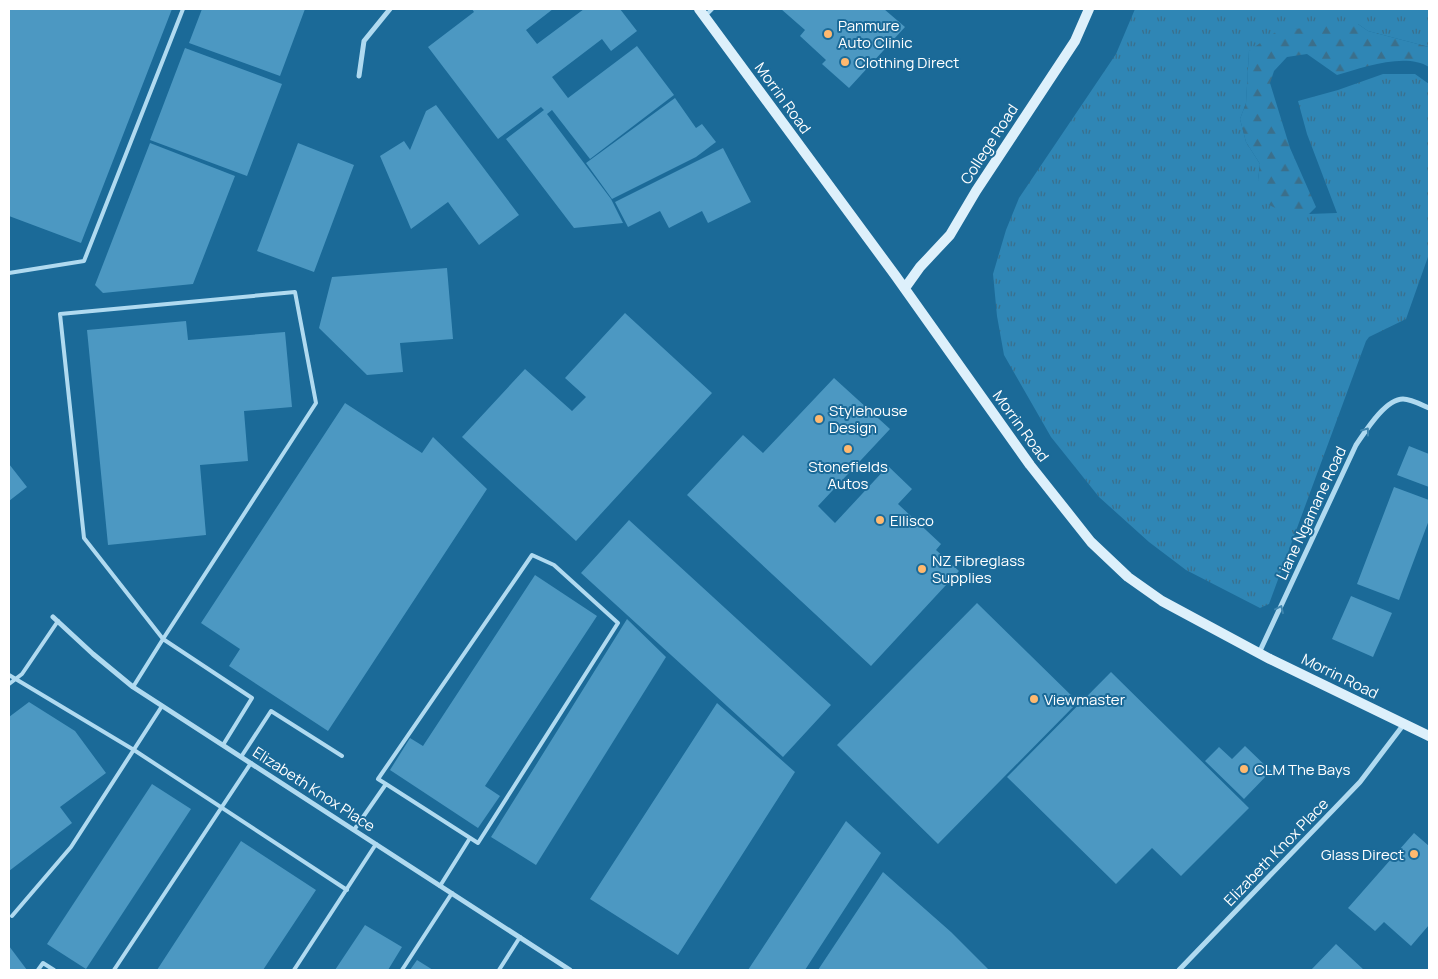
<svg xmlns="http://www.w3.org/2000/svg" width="1438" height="979" font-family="Manrope,sans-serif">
<defs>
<pattern id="grass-tufts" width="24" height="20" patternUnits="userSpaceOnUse" patternTransform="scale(1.25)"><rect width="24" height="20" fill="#2f86b5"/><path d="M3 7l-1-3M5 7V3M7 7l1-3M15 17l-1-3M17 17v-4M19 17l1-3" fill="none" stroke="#3b6f8b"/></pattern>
<pattern id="forest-firs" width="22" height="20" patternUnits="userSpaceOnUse" patternTransform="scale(1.25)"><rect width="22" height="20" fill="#2f86b5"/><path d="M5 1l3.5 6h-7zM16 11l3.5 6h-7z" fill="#3b6f8b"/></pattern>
</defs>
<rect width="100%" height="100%" fill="#1b6a98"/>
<path fill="url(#grass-tufts)" d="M1135 9H1429V47L1368 31 1358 24 1315 28 1249 51 1246 103 1240 119 1246 142 1260 164 1258 180 1309 214 1337 213 1307 134 1298 101 1338 90 1383 74H1415L1429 84V254L1406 319 1369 337 1366 341 1269 604 1260 608 1186 570 1149 542 1099 497 1051 437 1004 355 997 316 993 274 1006 230 1019 198 1116 54Z"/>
<path fill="url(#forest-firs)" d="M1338 24H1358L1368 31 1429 47V67C1405 52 1362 68 1337 75L1307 54 1287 57 1274 71 1270 83 1290 148 1316 207 1309 214 1284 212 1267 204 1258 180 1260 164 1246 142 1240 119 1246 103 1249 51 1277 31Z"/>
<path fill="#4c98c2" d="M9 9H172L81 243 9 216Z
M202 9H305L280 76 189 43Z
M472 9H553L526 30 537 44 584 9H620L637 31 611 51 602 39 552 77 568 98 637 46 674 95 590 159 552 110 547 114 611 199 623 223 574 228 506 139 544 110 541 107 498 139 428 47 474 12Z
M781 9H884L905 27 849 88 822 64 826 60 800 36 805 30Z
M185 48 282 84 247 176 150 140Z
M675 98 696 128 702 124 716 142 696 157 612 199 586 163Z
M436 105 519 215 479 245 448 202 411 229 380 156 404 141 410 150 426 111Z
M150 143 235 176 193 284 103 293 95 285Z
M298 143 354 165 314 272 257 251Z
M723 148 751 202 708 223 702 211 669 228 660 211 628 227 615 202Z
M447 268 453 339 400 343 403 372 367 375 319 328 332 277Z
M625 313 712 393 576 541 462 437 525 369 572 411 586 397 565 378Z
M186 321 188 340 285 332 292 407 244 411 248 461 200 465 206 535 108 545 87 330Z
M834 378 890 429 818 506 835 523 888 466 912 489 898 504 941 544 936 550 959 571 871 666 687 495 743 435 763 453Z
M345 403 422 453 433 437 487 489 328 731 229 666 240 649 201 623Z
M1409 446 1429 454V487L1397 475Z
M9 464 27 487 9 501Z
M1394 487 1429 500V520L1399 600 1357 584Z
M629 520 831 705 783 757 581 573Z
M535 575 597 616 485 786 500 796 478 828 390 770 410 738 423 746Z
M1351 596 1392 613 1373 657 1332 639Z
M977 603 1078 702 938 844 837 745Z
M627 619 666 657 536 865 491 837Z
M1111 672 1249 808 1181 876 1152 848 1116 884 1007 777Z
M29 702 75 731 106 773 60 807 72 823 9 871V717Z
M717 703 795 772 678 955 590 899Z
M1245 746 1271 771 1244 799 1205 761 1219 747 1232 759Z
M152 784 191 809 86 969 47 944Z
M846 821 881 853 805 970H748Z
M1414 833 1429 846V925L1411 946 1384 922 1375 931 1348 908Z
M241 841 316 890 263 970H157Z
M883 872 951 932 989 970H818Z
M365 925 402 947 388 970H335Z
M1336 944 1364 970H1311Z
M9 946 27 970H9Z
M417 960 433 970H410Z"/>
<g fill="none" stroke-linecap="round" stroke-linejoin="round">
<path stroke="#b0daf0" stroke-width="4" d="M705 16 712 9
M9 273 84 261 183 9
M9 675 134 750 347 890
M9 684 22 674 58 621
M133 687 163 639 316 403 295 292 60 314 84 538 163 639 252 698 223 745
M241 757 271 711 342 756
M354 830 386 784 378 779 532 555 554 565 618 623 478 843 386 784
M440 886 470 838
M12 916 71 847 162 706
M38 970 43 963 54 970
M114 970 251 763
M294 970 376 844
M402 970 452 893
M499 970 520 937"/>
<path stroke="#b0daf0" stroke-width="5" d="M359 76 364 41 390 9
M53 617 93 654 133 687 570 970
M1259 653 1356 445C1365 432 1385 399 1403 399 1411 399 1422 405 1429 408
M1179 970 1360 782 1404 724"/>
<path stroke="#ddf0fb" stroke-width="10" d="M699 9 895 275 1030 465 1091 542 1128 577 1162 601 1270 659 1429 736
M905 288 920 267 950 235 976 191 1075 41 1089 9"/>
</g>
<defs><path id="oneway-chevron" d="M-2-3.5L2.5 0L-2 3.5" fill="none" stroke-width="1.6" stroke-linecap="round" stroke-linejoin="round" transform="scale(1.25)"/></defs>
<g stroke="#4086ae">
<use href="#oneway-chevron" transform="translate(1366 431) rotate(-54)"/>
<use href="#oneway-chevron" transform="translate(1280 609) rotate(-65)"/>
</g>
<g fill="#ffb96f" stroke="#1b6a98" stroke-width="2">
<circle cx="828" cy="34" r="5"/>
<circle cx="845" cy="62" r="5"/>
<circle cx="819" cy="419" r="5"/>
<circle cx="848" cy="449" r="5"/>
<circle cx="880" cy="520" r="5"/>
<circle cx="922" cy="569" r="5"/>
<circle cx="1034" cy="699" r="5"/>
<circle cx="1244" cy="769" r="5"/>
<circle cx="1414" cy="854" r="5"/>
</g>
<g text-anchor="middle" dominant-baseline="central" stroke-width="4" stroke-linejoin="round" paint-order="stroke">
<g font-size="15" fill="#fff" stroke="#1b6a98" text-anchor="start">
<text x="838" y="25">Panmure<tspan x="838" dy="17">Auto Clinic</tspan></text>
<text x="855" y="62">Clothing Direct</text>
<text x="829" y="410">Stylehouse<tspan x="829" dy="17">Design</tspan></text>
<text x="848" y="466" text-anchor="middle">Stonefields<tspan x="848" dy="17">Autos</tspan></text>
<text x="890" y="520">Ellisco</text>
<text x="932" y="560">NZ Fibreglass<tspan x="932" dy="17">Supplies</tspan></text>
<text x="1044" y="699">Viewmaster</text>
<text x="1254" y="769">CLM The Bays</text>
<text x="1404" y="854" text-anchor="end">Glass Direct</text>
</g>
<g font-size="15" fill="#fff" stroke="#1b6a98">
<text transform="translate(783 98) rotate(54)">Morrin Road</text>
<text transform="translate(989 144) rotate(-57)">College Road</text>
<text transform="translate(1021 426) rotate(54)">Morrin Road</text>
<text transform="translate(1311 513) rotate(-65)">Liane Ngamane Road</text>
<text transform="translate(1340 676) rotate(26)">Morrin Road</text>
<text transform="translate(314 789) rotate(33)">Elizabeth Knox Place</text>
<text transform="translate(1276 852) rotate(-46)">Elizabeth Knox Place</text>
</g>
</g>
<rect width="1438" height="979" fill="none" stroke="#ffffff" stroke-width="20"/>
</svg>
